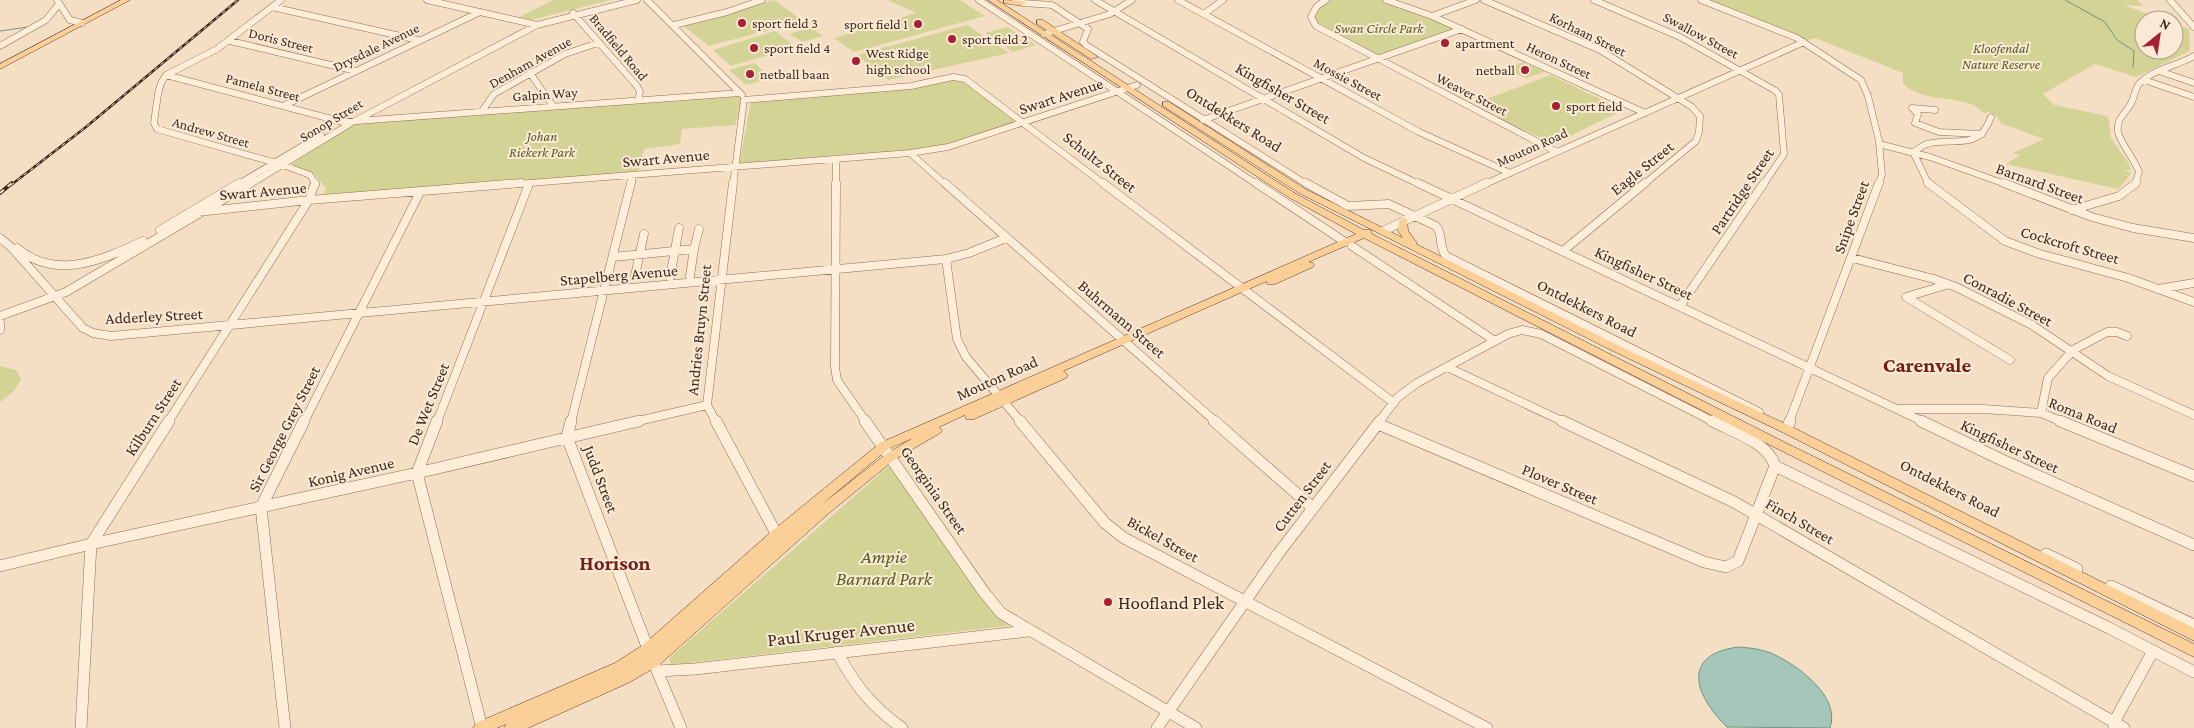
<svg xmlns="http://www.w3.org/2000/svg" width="2194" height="728" font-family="'Crimson Pro',serif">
<rect width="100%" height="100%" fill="#f4dfc4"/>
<path fill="#d4d396" d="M553 0H611L531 20 519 17Z
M774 0 803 21 709 46 682 25Z
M888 0H960L985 16 854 52 834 38 916 13Z
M1326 0H1386L1462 29 1376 59 1316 26 1312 13Z
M1709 0H2137L2144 6 2124 5 2163 20H2144V50H2174V24L2189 29 2190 51 2136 77 2095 64 2043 94 2054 105 2108 116 2111 138 2129 164 2131 170H2125V171L2131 172 2126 180 2118 189 2006 164 2020 155 2013 153 2044 139C2029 134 2016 128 2001 124L1997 116 1989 112 1984 113C1980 110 1975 105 1971 104 1948 96 1922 101 1903 84V73L1815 38 1808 40Z
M967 25 1009 53 888 80 857 55Z
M810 27 823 36 802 42 790 34Z
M1007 27 1036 45 1013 52 985 33Z
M775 31 796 47 731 66 713 50Z
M1523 62 1545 72 1526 78 1506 69Z
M755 63 770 78 746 85 729 70Z
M1550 75 1623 110 1554 144 1498 118 1505 114 1493 102 1487 99Z
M949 79H963L1022 124 948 147 739 166 751 101 916 88Z
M742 93 746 95 735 125 682 129 680 144 644 149 638 172 320 200 326 188 314 174 290 165 355 123Z
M0 366 16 370 21 379 14 391 0 402Z
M898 458 1015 625 671 665 669 658Z"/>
<path fill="#a6c6b9" stroke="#6c9686" d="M1738 647C1750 648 1762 649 1773 654 1797 665 1841 696 1830 728L1727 727C1695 696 1680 655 1738 647Z"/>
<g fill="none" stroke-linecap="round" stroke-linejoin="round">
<path stroke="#6c9686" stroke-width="1" d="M2065 0 2105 22 2117 40 2134 51 2133 67
M0 31 28 27"/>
<defs>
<path id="minor-far2" d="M57 0 70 20 82 23
M281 0 217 49 166 75 161 83 158 94 154 123 157 129 283 165 310 175 316 185
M427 0 537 25
M647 0 742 95
M979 0 1258 185
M1015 0 1023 3 1052 5 1088 29 1083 42 1086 45 1308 185
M1095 0 1364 158 1421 185
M1178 0 1419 132 1510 173
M1326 0 1317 6 1311 17 1316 26 1557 152
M1386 0 1432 16 1645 113
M1484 0 1600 50 1692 107 1700 116 1699 132 1696 141 1643 185
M1594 0 1680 37 1776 91 1779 95 1784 154 1763 185
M1701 0 1797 38 1861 80 1868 96 1879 141 1882 175 1878 185
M2170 0 2194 27
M272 7 418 40
M573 13 637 86 640 92 638 100
M1204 14 1223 0
M1432 16 1476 0
M674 25 727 12 762 0
M1044 34 1110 14 1132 0
M230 41 356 71
M0 46 46 20 59 4
M2159 71 2194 83
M530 73 553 106
M166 75 343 122 740 93
M2144 80 2194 97
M744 100 911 86 953 77 965 79 1105 185
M283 106 480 12
M1935 110 1912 108 1918 114 1915 123 1939 132 1982 134
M482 111 494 94 565 54 598 43
M1203 120 1462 29
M1879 144 1930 157 2008 185
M910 153 946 185
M237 185 321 135
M249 185 353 122 537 25 637 0
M505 185 910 153 948 147 1137 85
M631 185 633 175
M733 185 744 100
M836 185V159
M1483 185 1804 42
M1929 185 1913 152C1918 150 1922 145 1927 144 1955 136 1978 153 1991 117
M2135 185 2139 172C2134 158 2122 146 2118 132 2116 119 2125 114 2130 105 2135 98 2134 90 2139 84 2153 69 2177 66 2194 56"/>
<path id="minor-far1" d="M836 183 835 367 837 380 866 422
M945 183 1216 422
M1103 183 1394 403
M1256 183 1345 242
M1306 183 1348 206 1389 204 1436 226C1444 236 1438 246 1446 256L1759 412
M1418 183 1924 422
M1928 183 2005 241 2040 254 2128 278 2194 302
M2004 183 2092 217 2133 228 2194 238
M2072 210 2119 196 2136 183
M189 213 309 200 521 183
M160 230 239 183
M1383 231 1486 183
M0 238 11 247 83 328 93 333 111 336 946 259 969 253 1006 238
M1352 246 1495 341
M17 248C56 281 102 260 143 241
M1563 251 1645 183
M613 257 694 249 699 229
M1852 258 1934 279 1956 287 2032 325 2108 376 2194 415
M946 259 957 339 966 357 1021 422
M635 276 644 234
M690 276 694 249
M670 277 679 228
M1946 285 1906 297 2010 360
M2158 289 2194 283
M1680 306 1764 183
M0 316 66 292 251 183
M0 323V330
M1447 367 1564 422
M1899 409H1983L2041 413 2063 422
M2041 413 2048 378 2073 350 2107 332H2117L2127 336
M168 422 309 200 315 183
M304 422 420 192
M437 422 529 184
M571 422 631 183
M634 422 707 405
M716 422 707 405 733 183
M1379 422 1397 398 1417 383 1508 334 1522 330 1541 334 1714 422
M1789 422 1879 183"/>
<path id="minor" d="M437 421 417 473 482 728
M571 421 567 437 648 649 681 728
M716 421 779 539
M865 421 983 591 1001 613 1196 728
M1020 421 1105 523 1124 538 1487 728
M1214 421 1313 508
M1562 421 1734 502 2124 728
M1921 421 2002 460 2194 545
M2060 421 2194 476
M1378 424 1704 562 1726 567 1738 561 1775 466C1768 442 1733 432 1712 421
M1788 426 1790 421
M1775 466 2109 628 2194 672
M2046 554 2077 569
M0 566 91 544 417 473 639 421
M2111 586 2194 625
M837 652C855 685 871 706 902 728
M658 671 695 669 1028 631
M81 728 91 544 169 421
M285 728 261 507 304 421
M1157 728 1278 554 1380 421
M2114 728V722L2153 651"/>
<path id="major" d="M121 0H130L0 69V64Z
M988 0H997L1296 194 1364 230H1371L1372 234 1784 442 2194 644V657L1776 448 1364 238 1308 262 1313 263 1314 265 1313 267 1275 284H1267V281L1063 371 1068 375 1066 378 974 419H966L965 415 939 427 942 430 940 433 894 460 828 514 659 665 630 682 528 728H504L506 724 497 728H473L476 723 615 663 643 645 771 532 880 443 1356 234 1290 198ZM913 438 886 454 821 505 888 449Z
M1004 0 1022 1 1026 3C1021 7 1011 4 1004 3Z
M1037 20H1043L1098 57 1091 59 1037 24Z
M1163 102H1169L1305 189 1403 238 1398 231 1399 221 1404 218 1407 219 1408 231 1417 243 1416 244 1619 346 1790 426 2194 628V641L1782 432 1611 350 1299 193 1163 106Z"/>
</defs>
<use href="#minor-far2" stroke="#916e57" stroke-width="7"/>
<use href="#minor-far1" stroke="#916e57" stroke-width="9"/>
<use href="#minor" stroke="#916e57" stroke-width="12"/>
<use href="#major" stroke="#5f3d2c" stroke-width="1"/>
<use href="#minor-far2" stroke="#fdedd9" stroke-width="6"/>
<use href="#minor-far1" stroke="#fdedd9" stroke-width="8"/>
<use href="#minor" stroke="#fdedd9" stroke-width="11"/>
<use href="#major" fill="#facf98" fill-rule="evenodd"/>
<defs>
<path id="rail-far1" d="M11 185 86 127 238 0"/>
<path id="rail" d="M0 193 12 183"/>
</defs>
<use href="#rail-far1" stroke="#3f291d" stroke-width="2.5"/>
<use href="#rail" stroke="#3f291d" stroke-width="4"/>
<use href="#rail-far1" stroke="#faead5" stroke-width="1" stroke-dasharray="4" stroke-linecap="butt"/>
<use href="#rail" stroke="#faead5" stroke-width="2" stroke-dasharray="5" stroke-linecap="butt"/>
</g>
<g fill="#a82033" stroke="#faead5" stroke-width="2">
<circle cx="742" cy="23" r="5"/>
<circle cx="918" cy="24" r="5"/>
<circle cx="952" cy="39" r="5"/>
<circle cx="1445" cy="43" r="5"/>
<circle cx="754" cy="48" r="5"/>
<circle cx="856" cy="61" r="5"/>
<circle cx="1525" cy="70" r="5"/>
<circle cx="750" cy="74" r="5"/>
<circle cx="1556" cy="106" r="5"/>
<circle cx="1108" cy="602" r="5"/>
</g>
<g text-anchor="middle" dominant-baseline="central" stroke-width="4" stroke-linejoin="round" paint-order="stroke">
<g font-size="14" fill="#3f291d" stroke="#faead5" text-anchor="start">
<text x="752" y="23">sport field 3</text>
<text x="908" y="24" text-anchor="end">sport field 1</text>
<text x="962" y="39">sport field 2</text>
<text x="1455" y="43">apartment</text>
<text x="764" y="48">sport field 4</text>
<text x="866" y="53">West Ridge<tspan x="866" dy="16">high school</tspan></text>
<text x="1515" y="70" text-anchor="end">netball</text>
<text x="760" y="74">netball baan</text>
<text x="1566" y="106">sport field</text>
</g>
<g font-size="14" font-style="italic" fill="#575e21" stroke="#faead5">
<text x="1379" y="28">Swan Circle Park</text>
<text x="2001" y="48">Kloofendal<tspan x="2001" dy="16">Nature Reserve</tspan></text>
<text x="542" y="136">Johan<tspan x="542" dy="16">Riekerk Park</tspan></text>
</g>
<g font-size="14" fill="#3f291d" stroke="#faead5">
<text transform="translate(1588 34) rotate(26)">Korhaan Street</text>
<text transform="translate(1701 35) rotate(28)">Swallow Street</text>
<text transform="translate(281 40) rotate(14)">Doris Street</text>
<text transform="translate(376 47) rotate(-26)">Drysdale Avenue</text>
<text transform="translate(619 47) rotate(50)">Bradfield Road</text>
<text transform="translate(1559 60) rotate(25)">Heron Street</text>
<text transform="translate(530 62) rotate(-29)">Denham Avenue</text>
<text transform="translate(1348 79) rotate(28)">Mossie Street</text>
<text transform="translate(263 87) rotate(15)">Pamela Street</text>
<text transform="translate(545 94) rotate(-4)">Galpin Way</text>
<text transform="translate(1472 94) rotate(27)">Weaver Street</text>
<text transform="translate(331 120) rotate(-31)">Sonop Street</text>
<text transform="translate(211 132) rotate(16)">Andrew Street</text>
<text transform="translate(1532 147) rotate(-24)">Mouton Road</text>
</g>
<g font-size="16" fill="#3f291d" stroke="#faead5">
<text transform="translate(1283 93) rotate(30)">Kingfisher Street</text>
<text transform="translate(1061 96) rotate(-18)">Swart Avenue</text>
<text transform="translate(1234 119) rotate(32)">Ontdekkers Road</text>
<text transform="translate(666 158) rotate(-5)">Swart Avenue</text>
<text transform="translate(1100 162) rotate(38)">Schultz Street</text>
<text transform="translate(1642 168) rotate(-39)">Eagle Street</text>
<text transform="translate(2040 183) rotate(20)">Barnard Street</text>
<text transform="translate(263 191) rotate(-5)">Swart Avenue</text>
<text transform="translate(1742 191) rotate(-56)">Partridge Street</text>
<text transform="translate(1851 217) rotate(-70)">Snipe Street</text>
<text transform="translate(2070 245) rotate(16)">Cockcroft Street</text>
<text transform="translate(1644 273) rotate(25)">Kingfisher Street</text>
<text transform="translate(619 275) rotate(-5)">Stapelberg Avenue</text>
<text transform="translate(2008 299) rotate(28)">Conradie Street</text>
<text transform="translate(1587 308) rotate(27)">Ontdekkers Road</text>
<text transform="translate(154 316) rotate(-3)">Adderley Street</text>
<text transform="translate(1122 319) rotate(41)">Buhrmann Street</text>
<text transform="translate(699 330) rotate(-84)">Andries Bruyn Street</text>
<text transform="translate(997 378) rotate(-24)">Mouton Road</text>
<text transform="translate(428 404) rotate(-68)">De Wet Street</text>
<text transform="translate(2083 415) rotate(22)">Roma Road</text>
<text transform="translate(153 417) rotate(-57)">Kilburn Street</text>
<text transform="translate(284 429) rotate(-63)">Sir George Grey Street</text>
<text transform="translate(2010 446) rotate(25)">Kingfisher Street</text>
<text transform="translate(351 472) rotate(-13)">Konig Avenue</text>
<text transform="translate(601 479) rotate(69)">Judd Street</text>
<text transform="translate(1560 484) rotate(23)">Plover Street</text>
<text transform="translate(1950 488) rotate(27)">Ontdekkers Road</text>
<text transform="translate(934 490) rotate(55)">Georginia Street</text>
<text transform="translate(1302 496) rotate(-53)">Cutten Street</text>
<text transform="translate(1800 521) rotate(30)">Finch Street</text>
<text transform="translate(1163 539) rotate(29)">Bickel Street</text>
</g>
<g font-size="19" font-style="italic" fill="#575e21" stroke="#faead5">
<text x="884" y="556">Ampie<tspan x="884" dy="22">Barnard Park</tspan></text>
</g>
<g font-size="19" fill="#3f291d" stroke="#faead5" text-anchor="start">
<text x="1118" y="602">Hoofland Plek</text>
</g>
<g font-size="19" fill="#3f291d" stroke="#faead5">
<text transform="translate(841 632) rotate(-6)">Paul Kruger Avenue</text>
</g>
<g font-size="21" font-weight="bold" fill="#721e17" stroke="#faead5">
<text x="1927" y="365">Carenvale</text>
<text x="615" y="563">Horison</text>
</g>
</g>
<g transform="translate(2159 35) rotate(30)"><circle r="24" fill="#faead5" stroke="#af9d8b"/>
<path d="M0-4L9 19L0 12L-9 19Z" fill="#a82033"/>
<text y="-8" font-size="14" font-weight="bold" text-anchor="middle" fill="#3f291d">N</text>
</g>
</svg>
